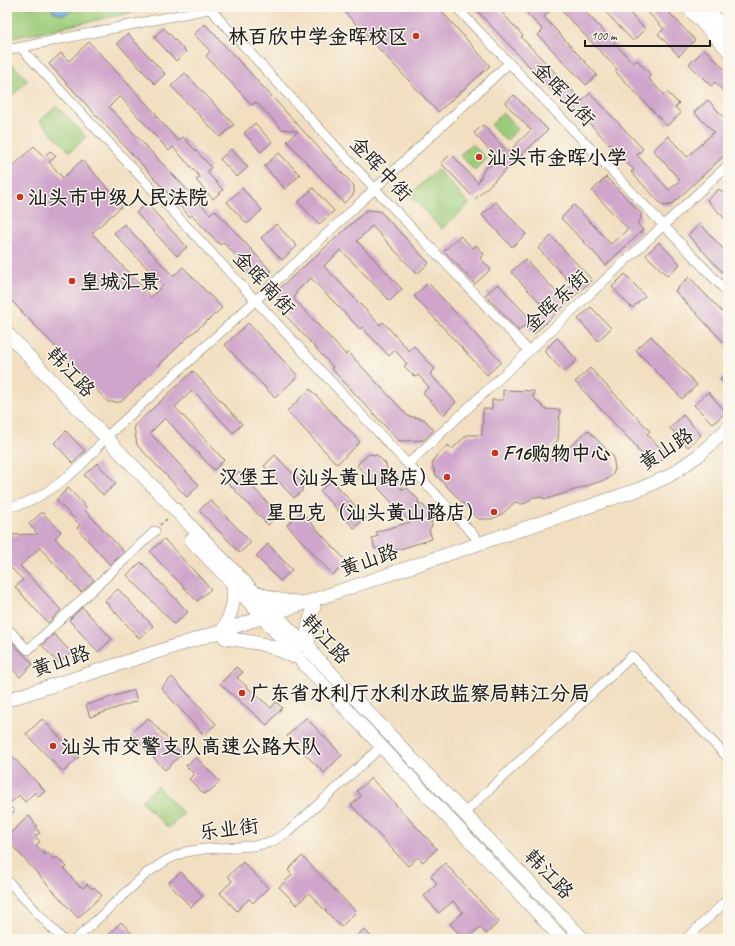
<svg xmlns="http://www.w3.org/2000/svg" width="735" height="946" font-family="Caveat,'LXGW WenKai TC',sans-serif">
<rect width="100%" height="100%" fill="#fbf7ec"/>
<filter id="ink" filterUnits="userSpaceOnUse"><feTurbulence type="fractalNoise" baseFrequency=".025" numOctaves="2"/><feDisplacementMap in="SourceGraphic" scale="8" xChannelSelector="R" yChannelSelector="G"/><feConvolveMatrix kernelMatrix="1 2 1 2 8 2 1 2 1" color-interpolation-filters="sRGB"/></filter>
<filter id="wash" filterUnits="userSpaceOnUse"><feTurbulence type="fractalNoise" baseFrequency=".012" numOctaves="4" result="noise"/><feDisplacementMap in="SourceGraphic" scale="16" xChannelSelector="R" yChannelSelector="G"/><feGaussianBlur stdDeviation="0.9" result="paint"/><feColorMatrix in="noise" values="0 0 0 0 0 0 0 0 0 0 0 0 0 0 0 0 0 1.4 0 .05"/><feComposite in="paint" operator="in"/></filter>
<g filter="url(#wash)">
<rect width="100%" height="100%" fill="#f2dfc1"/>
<path fill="#9ccc7a" stroke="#5c744b" d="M20 7H52L53 11 63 15 80 7H158L7 39V8L12 9Z
M12 64 28 80 7 101V69Z
M56 106 86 137 70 152 40 121Z
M503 113 518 129 506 141 491 125Z
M472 144 487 159 475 171 460 155Z
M437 169 469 204 442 229 410 195Z
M157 786 184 814 168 828 141 801Z"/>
<path fill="#78b0e8" stroke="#4a6682" d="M52 7H80L63 15 53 11Z"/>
<g id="blocks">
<path fill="#cfa5cb" d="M340 7H438L490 66 438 112Z
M479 7H497L523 36 521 37 582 101 590 93 643 149 637 155 669 190 680 180 653 150 668 136 687 157 714 132 694 112 708 100 728 122V152L671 205 663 206 631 172 634 170 569 102 566 105 476 10Z
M521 7H545L549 11 544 17 597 75 586 85 538 35 543 30Z
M566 7H581L633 63 637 60 651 75 648 78 664 95 667 92 679 104 675 107 681 113 667 126 615 71 617 69 562 11Z
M601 7H624L645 29 633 41Z
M643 7H664L695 40 679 56 658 34 664 29Z
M205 24 354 186V194L344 203 287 141 298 131 282 129 256 102 252 105 206 56 210 51 194 34Z
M164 28 186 52 176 61 154 37Z
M128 34 165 74 155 84 117 43Z
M89 42 157 115 156 116 178 141 183 137 211 167 207 172 223 190 213 199 196 180 200 177 173 147 169 151 120 96 109 107 210 214 215 210 271 271 263 277 255 279 251 277 239 264 241 261 223 242 220 245 192 215 190 217 49 64 61 53 69 61Z
M705 49 728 73V96L715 82 711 86 689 64Z
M185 73 234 125 220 137 171 86Z
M514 95 548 130 475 199 441 163 451 154 478 183 485 168 499 161 474 133 483 125 508 152 531 130 505 103Z
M255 123 272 142 261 152 244 133Z
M34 146 44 157 50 151 56 156 49 162 63 178 82 160 123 205 92 233 151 297 163 285 114 233 124 224 173 276 183 267 222 308 188 337 121 402H108L7 296V172Z
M231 149 248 167 237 177 220 159Z
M279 153 300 175 285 189 264 166Z
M606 177 641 213V219L637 223 643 230 606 265 561 218 574 205 611 244 628 229 592 191Z
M242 188 262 210 247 224 227 202Z
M313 188 334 211 319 224 298 202Z
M719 189 728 198V222L707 200Z
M496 202 526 234 512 247 482 215Z
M146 203 187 247 177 256 136 213Z
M367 210 380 211 429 263 417 274 372 226 357 241 402 289 390 301 341 250 324 266 380 325 383 322 409 351 414 346 435 369 430 374 456 402 443 415 423 393 429 387 418 375 415 377 404 366 407 364 395 350 389 356 362 327 360 329 311 278 297 291 294 299 346 355 348 352 408 416 424 419 434 430 424 440 399 441 331 368 333 367 279 308 280 288Z
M276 224 297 246 282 260 261 238Z
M700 224 728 254V278L688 235Z
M460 236 473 248 476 245 484 254 480 258 491 269 475 284 444 251Z
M551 236 592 280 534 334 525 325 519 331 485 295 498 284 532 321 546 309 511 272 525 259 560 296 572 285 538 248Z
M659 242 680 264 667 276 646 255Z
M625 274 645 296 632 308 612 287Z
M689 277 728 318V347L675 291Z
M428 283 501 362 487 375 414 296Z
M591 307 611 328 598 341 578 319Z
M248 323 298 376 275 398 225 345Z
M651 336 697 385 682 399 636 350Z
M557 338 577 360 564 372 544 351Z
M590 368 650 431 647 434 667 455 654 467 636 448 637 447 575 382Z
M193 371 242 424 233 433 193 390 175 407 224 460 214 470 165 418 150 433 199 485 187 497 137 445 134 426Z
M728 373V389L720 380Z
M310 389 360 442 337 464 287 411Z
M503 390 534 391 533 397 545 409 560 410 558 440 548 450 557 459 588 430 613 456 615 469 613 474 608 479 547 499 539 497H533L526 503 522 504 515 502 502 514 492 519H479L475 516 436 475 432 465 435 457 448 445 452 449 467 435H482L483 409H492V400H503Z
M708 392 726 412 713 424 694 405Z
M683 415 701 435 688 447 670 428Z
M66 431 85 451 73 463 54 443Z
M369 454 377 455 386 464 387 472H393L402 482 401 489 407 488 418 499 419 505H423L433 517 431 523 432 526 429 530 432 539 381 555 378 548 375 549 372 538 378 536 376 532 410 522 357 465Z
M275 455 302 483V491L294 498 264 466Z
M97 463 116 484 103 495 84 475Z
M239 472 279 515 268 525 228 483Z
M332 480 366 518 354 528 320 491Z
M68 488 87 508 85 510 124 552 110 565 77 528 80 525 56 500Z
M210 500 251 542 240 553 199 510Z
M42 512 61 532 55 538 94 580 81 592 40 548 20 566 61 610 48 623 15 587 23 580 7 564V539L11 535 38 534 29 524Z
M301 512 347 562 333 575 287 525Z
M164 539 211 589 197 601 150 552Z
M268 544 292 570 280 581 256 556Z
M141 562 188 612 174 624 127 575Z
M118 589 153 626 139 638 105 601Z
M82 607 112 639 98 652 69 620Z
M54 634 71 652 59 664 42 645Z
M7 637 33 664 20 677 7 663Z
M236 667 243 672 237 678 271 708 276 702 282 708 267 725 220 684Z
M172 677 216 724 204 735 161 688Z
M134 690 137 701 90 717 86 705Z
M148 718 182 754 165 770 131 733Z
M306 718 342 755 324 773 287 736Z
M42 719 79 757 63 772 26 734Z
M7 751 45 791 39 797 35 792 25 802 19 795 7 806Z
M196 757 220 782 209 792 208 791 204 794 189 779 194 774 186 766Z
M371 778 437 849 423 862 418 857 408 866 351 805 361 796 357 791Z
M29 816 37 826 36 828 40 833 35 836 40 842 36 845 45 855 48 853 54 860 57 857 67 867 64 869 80 887 81 886 83 888 87 884 92 889 94 887 102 895 78 918 7 840V836Z
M302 856 356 912 341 927 309 893 297 905 279 887 292 875 288 870Z
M243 862 268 888 253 903 249 899 237 911 220 893 232 881 228 876Z
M445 863 499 922 486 934 480 927 467 939H464L450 924 463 912 453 901 439 913 424 896 437 884 431 876Z
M181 872 203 896 191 907 168 883Z
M121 922 137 939H110L107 936Z
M364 929 373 939H354Z"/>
</g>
</g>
<g filter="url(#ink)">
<use href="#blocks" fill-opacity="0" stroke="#877e6e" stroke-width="1"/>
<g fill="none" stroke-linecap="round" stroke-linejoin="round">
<defs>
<path id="lane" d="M7 815 11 811"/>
<path id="street" d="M456 7 728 293
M210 9 375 189 529 351
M21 48 481 543
M7 50 218 7
M105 438 256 300 509 63
M408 464 728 165
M7 507C38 505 82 468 100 444
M7 628 28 650 155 531
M463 814 632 656 728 758
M7 880 62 939
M76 939 147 873 167 860 185 852 204 849 253 846 271 842 288 832 382 746
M686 939 728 899"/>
<path id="secondary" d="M687 7 728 50
M705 7 728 32
M7 333C108 441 212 547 314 655 404 749 493 845 583 939
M191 540 232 583 305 665 562 939
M258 593C272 599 284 602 299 602
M222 631C231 616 237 600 232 583
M225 638C252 642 268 643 294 657
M312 650C303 636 309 622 314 607
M7 700 222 631 640 489 669 476 699 455 728 428"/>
</defs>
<use href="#lane" stroke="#877e6e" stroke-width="6"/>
<use href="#street" stroke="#877e6e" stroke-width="10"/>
<use href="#secondary" stroke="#877e6e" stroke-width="14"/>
<path stroke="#877e6e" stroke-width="1.5" stroke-dasharray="3 3" stroke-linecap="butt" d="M160 525 168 518"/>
<use href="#lane" stroke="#fff" stroke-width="4.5"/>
<use href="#street" stroke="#fff" stroke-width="9"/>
<use href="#secondary" stroke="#fff" stroke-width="13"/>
</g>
</g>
<g fill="#c8321e" stroke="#fbf7ec" stroke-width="1.5">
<circle cx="416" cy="36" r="4"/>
<circle cx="479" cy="157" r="4"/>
<circle cx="20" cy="197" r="4"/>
<circle cx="72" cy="281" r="4"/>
<circle cx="495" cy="453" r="4"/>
<circle cx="447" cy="477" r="4"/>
<circle cx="494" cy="512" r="4"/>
<circle cx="242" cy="693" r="4"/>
<circle cx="53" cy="746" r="4"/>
</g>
<g text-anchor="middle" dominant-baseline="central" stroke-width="3" stroke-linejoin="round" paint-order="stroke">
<g font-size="20" font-weight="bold" fill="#1c1c1c" stroke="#fbf7ec" text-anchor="start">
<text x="408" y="36" text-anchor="end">林百欣中学金晖校区</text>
<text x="487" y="157">汕头市金晖小学</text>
<text x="28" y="197">汕头市中级人民法院</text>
<text x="80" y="281">皇城汇景</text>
<text x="503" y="453">F16购物中心</text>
<text x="439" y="477" text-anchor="end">汉堡王（汕头黄山路店）</text>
<text x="486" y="512" text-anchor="end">星巴克（汕头黄山路店）</text>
<text x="250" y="693">广东省水利厅水利水政监察局韩江分局</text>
<text x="61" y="746">汕头市交警支队高速公路大队</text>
</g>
<g font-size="20" fill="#1c1c1c" stroke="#fbf7ec">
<text transform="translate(564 94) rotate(46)">金晖北街</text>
<text transform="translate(381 169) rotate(47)">金晖中街</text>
<text transform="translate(264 283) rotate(47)">金晖南街</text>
<text transform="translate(556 301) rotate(-43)">金晖东街</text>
<text transform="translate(71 372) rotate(47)">韩江路</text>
<text transform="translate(666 449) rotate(-33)">黄山路</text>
<text transform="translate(369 560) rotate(-19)">黄山路</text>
<text transform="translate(326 639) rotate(47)">韩江路</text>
<text transform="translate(61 661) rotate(-18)">黄山路</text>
<text transform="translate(229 829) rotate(-7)">乐业街</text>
<text transform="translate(549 874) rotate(46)">韩江路</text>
</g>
</g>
<rect width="735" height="946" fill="none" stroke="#fbf7ec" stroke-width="24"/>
<path d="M585 40v6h125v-6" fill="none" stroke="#1c1c1c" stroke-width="2"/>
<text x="591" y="40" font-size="12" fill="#1c1c1c" stroke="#fbf7ec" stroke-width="3" paint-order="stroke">100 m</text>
</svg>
